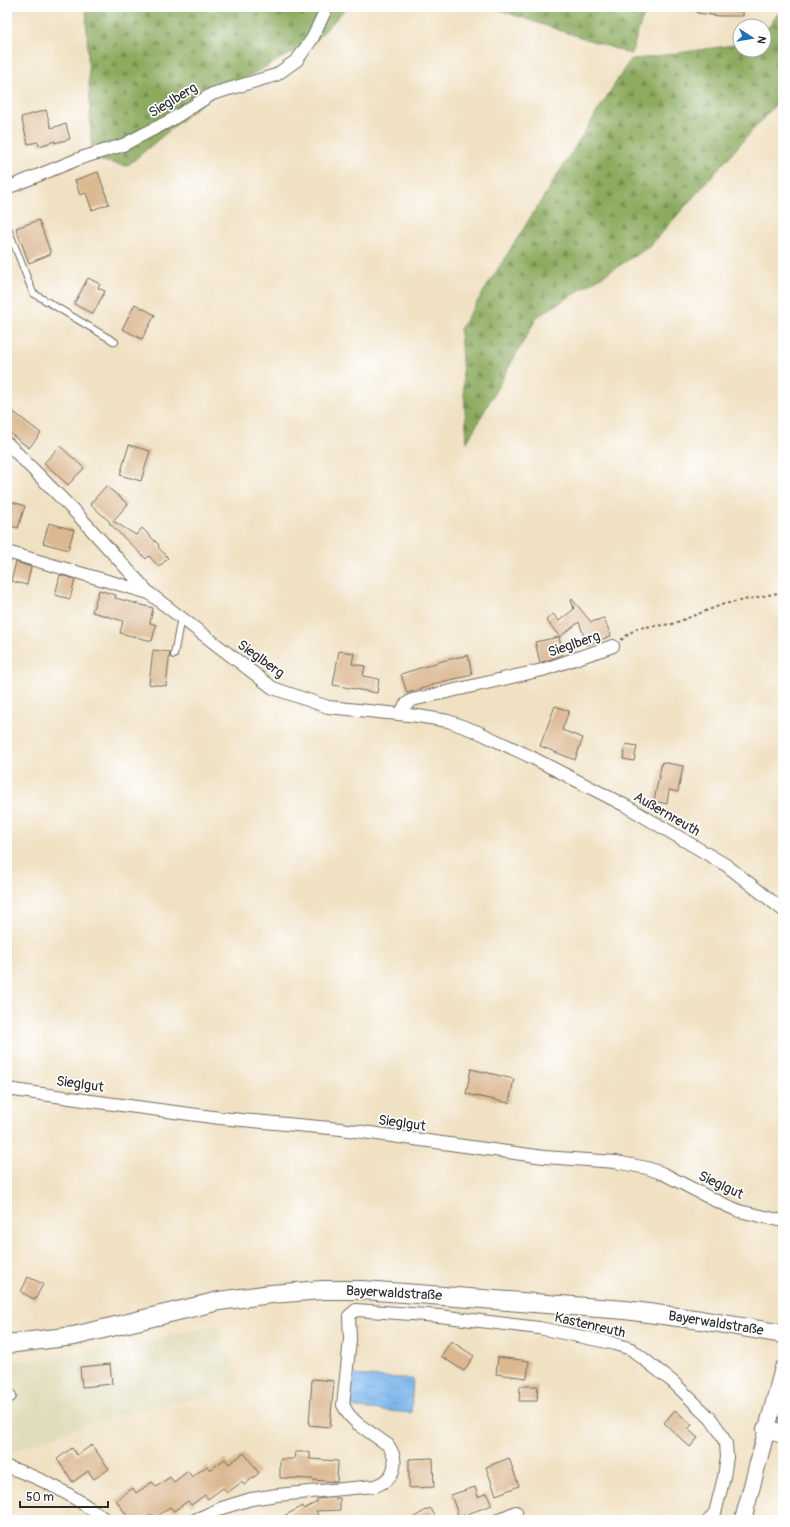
<svg xmlns="http://www.w3.org/2000/svg" width="790" height="1527" font-family="Pangolin,sans-serif">
<defs>
<pattern id="forest-firs" width="22" height="20" patternUnits="userSpaceOnUse"><rect width="22" height="20" fill="#8cab5f"/><path d="M5 1l3.5 6h-7zM16 11l3.5 6h-7z" fill="#738b4f"/></pattern>
<pattern id="water-ripples" width="26" height="14" patternUnits="userSpaceOnUse"><rect width="26" height="14" fill="#78b4ea"/><path d="M2 4q2-2 4 0t4 0M15 11q2-2 4 0t4 0" fill="none" stroke="#6393be"/></pattern>
</defs>
<rect width="100%" height="100%" fill="#fff"/>
<filter id="ink" filterUnits="userSpaceOnUse"><feTurbulence type="fractalNoise" baseFrequency=".025" numOctaves="2"/><feDisplacementMap in="SourceGraphic" scale="8" xChannelSelector="R" yChannelSelector="G"/><feConvolveMatrix kernelMatrix="1 2 1 2 8 2 1 2 1" color-interpolation-filters="sRGB"/></filter>
<filter id="wash" filterUnits="userSpaceOnUse"><feTurbulence type="fractalNoise" baseFrequency=".012" numOctaves="4" result="noise"/><feDisplacementMap in="SourceGraphic" scale="16" xChannelSelector="R" yChannelSelector="G"/><feGaussianBlur stdDeviation="0.9" result="paint"/><feColorMatrix in="noise" values="0 0 0 0 0 0 0 0 0 0 0 0 0 0 0 0 0 1.4 0 .05"/><feComposite in="paint" operator="in"/></filter>
<g filter="url(#wash)">
<rect width="100%" height="100%" fill="#f0e1c3"/>
<path fill="#e1dcba" d="M218 1324 238 1382 214 1395 150 1407 103 1419 16 1450 7 1449V1362L35 1360 128 1346Z"/>
<path fill="url(#forest-firs)" stroke="#5c6b45" d="M86 7H347L316 40 209 97 127 166 92 159Z
M490 7H646L631 54Z
M783 7V96L649 247 537 317 467 442 460 329 630 60 740 44V50H764V33Z"/>
<path fill="url(#water-ripples)" stroke="#52708a" d="M352 1375 413 1379 411 1413 348 1407Z"/>
<g id="blocks">
<path fill="#dcb891" d="M697 7H743V16H719L697 13Z
M46 110 51 128 66 124 70 139 55 143V141L39 146 38 142 28 144 21 117Z
M98 172 109 204 92 210 86 193 80 195 75 180Z
M39 220 51 254 29 263 16 228Z
M88 278 100 284 98 288 105 291 93 314 74 304Z
M135 304 155 315 142 339 122 329Z
M7 407 41 433 29 448 7 431Z
M129 445 150 451 141 481 120 475Z
M60 446 84 468 68 485 44 463Z
M106 486 128 504 113 521 136 535 142 528 159 545 158 547 168 558 159 567 149 556 146 559 109 523 110 522 90 504Z
M7 500 25 506 18 528 7 525Z
M49 523 74 530 68 550 43 543Z
M16 562 31 567 27 585 11 581Z
M60 575 75 579 70 599 55 595Z
M99 590 116 595 115 598 153 608 150 623 156 625 152 641 120 633 123 621 92 612Z
M572 599 591 622 604 618 611 636 587 645 579 622 560 637 546 620 553 614 559 621 574 609 571 600Z
M559 637 563 655 540 663 535 642Z
M153 650 170 652 166 686 149 684Z
M339 651 354 653 352 664 365 666 363 676 379 679 377 693 333 685Z
M468 655 472 675 433 684 434 685 407 693 401 674 442 661Z
M555 706 569 711 562 730 583 738 575 760 540 746Z
M626 744 637 746 634 761 623 759Z
M662 762 683 766 678 792 669 790 667 804 654 801Z
M471 1069 514 1079 509 1103 466 1094Z
M28 1277 43 1284 35 1300 21 1292Z
M451 1341 474 1356 464 1371 441 1356Z
M498 1357 529 1361 527 1378 496 1374Z
M110 1364 112 1384 82 1387 80 1367Z
M312 1379 334 1381 330 1427 309 1425Z
M520 1386H538L537 1401H519Z
M675 1410 692 1425 688 1429 698 1438 690 1447 664 1423Z
M92 1445 109 1469 94 1479 88 1471 73 1482 57 1459 72 1448 77 1455Z
M295 1452H310V1459L338 1461 337 1482 313 1480V1479L280 1478V1459H294Z
M244 1453 259 1473 244 1485 242 1482 227 1493 223 1488 208 1499 205 1495 191 1505 188 1501 174 1511 170 1507 155 1518 151 1514 143 1520H130L116 1500 133 1488 136 1493 152 1482 156 1487 170 1477 174 1482 188 1471 192 1477 207 1466 210 1470 225 1459 229 1464Z
M433 1458 434 1487 409 1488V1459Z
M509 1458 519 1486 496 1495 486 1467Z
M475 1487 478 1497 487 1493 492 1505 459 1517 451 1495Z
M340 1498V1510L316 1511 318 1515 309 1520H276L303 1506 304 1509 317 1502V1499Z
M430 1508 438 1520H409Z"/>
</g>
</g>
<g filter="url(#ink)">
<use href="#blocks" fill-opacity="0" stroke="#706b60" stroke-width="1"/>
<g fill="none" stroke-linecap="round" stroke-linejoin="round">
<defs>
<path id="lane" d="M7 226 33 293 115 342
M174 655 181 617"/>
<path id="street" d="M7 188 81 158 123 145 171 120 212 94 276 75 297 60 312 39 327 7
M7 443 77 514 149 593 273 688 328 707 418 716 448 721 478 732 529 756 626 806 726 865 783 910
M7 552 149 593
M401 713 405 705 412 700 542 670 613 646
M7 1089 91 1101 220 1118 341 1129 544 1157 616 1162 647 1168 664 1174 712 1199 739 1211 783 1221
M7 1396H10
M7 1467C43 1478 76 1497 106 1520
M195 1520 222 1508 251 1499 277 1495 375 1486C395 1479 400 1462 388 1445L358 1424 349 1415 343 1405 350 1340 349 1316 356 1310 439 1316 539 1328 612 1343 631 1349 673 1382 711 1419 720 1432 726 1444 727 1457 724 1477 715 1513 709 1520
M498 1520 516 1512"/>
<path id="secondary" d="M743 1520 783 1368"/>
<path id="primary" d="M7 1344 74 1336 219 1301 271 1294 322 1290H362L404 1293 625 1310 701 1320 783 1334
M766 1429 783 1434"/>
</defs>
<use href="#lane" stroke="#706b60" stroke-width="8"/>
<use href="#street" stroke="#706b60" stroke-width="14"/>
<use href="#secondary" stroke="#706b60" stroke-width="18"/>
<use href="#primary" stroke="#706b60" stroke-width="20"/>
<path stroke="#706b60" stroke-width="2" stroke-dasharray="3 3" stroke-linecap="butt" d="M621 640 637 628 672 624 724 604 783 592"/>
<use href="#lane" stroke="#fff" stroke-width="6"/>
<use href="#street" stroke="#fff" stroke-width="12"/>
<use href="#secondary" stroke="#fff" stroke-width="16"/>
<use href="#primary" stroke="#fff" stroke-width="18"/>
</g>
</g>
<g text-anchor="middle" dominant-baseline="central" stroke-width="3.5" stroke-linejoin="round" paint-order="stroke">
<g font-size="14" fill="#2b2b2b" stroke="#fff">
<text transform="translate(173 100) rotate(-31)">Sieglberg</text>
<text transform="translate(574 644) rotate(-19)">Sieglberg</text>
<text transform="translate(261 659) rotate(36)">Sieglberg</text>
<text transform="translate(667 814) rotate(30)">Außernreuth</text>
<text transform="translate(80 1084) rotate(8)">Sieglgut</text>
<text transform="translate(402 1123) rotate(8)">Sieglgut</text>
<text transform="translate(721 1185) rotate(25)">Sieglgut</text>
<text transform="translate(394 1293) rotate(3)">Bayerwaldstraße</text>
<text transform="translate(716 1323) rotate(9)">Bayerwaldstraße</text>
<text transform="translate(590 1325) rotate(13)">Kastenreuth</text>
</g>
</g>
<rect width="790" height="1527" fill="none" stroke="#fff" stroke-width="24"/>
<g transform="translate(752 38) rotate(102)"><circle r="19" fill="#ffffff" stroke="#aaaaaa"/>
<path d="M0-3L7 15L0 10L-7 15Z" fill="#1f6fb2"/>
<text y="-6" font-size="11" font-weight="bold" text-anchor="middle" fill="#2b2b2b">N</text>
</g>
<path d="M20 1501v6h88v-6" fill="none" stroke="#2b2b2b" stroke-width="2"/>
<text x="26" y="1501" font-size="12" fill="#2b2b2b" stroke="#ffffff" stroke-width="3" paint-order="stroke">50 m</text>
</svg>
